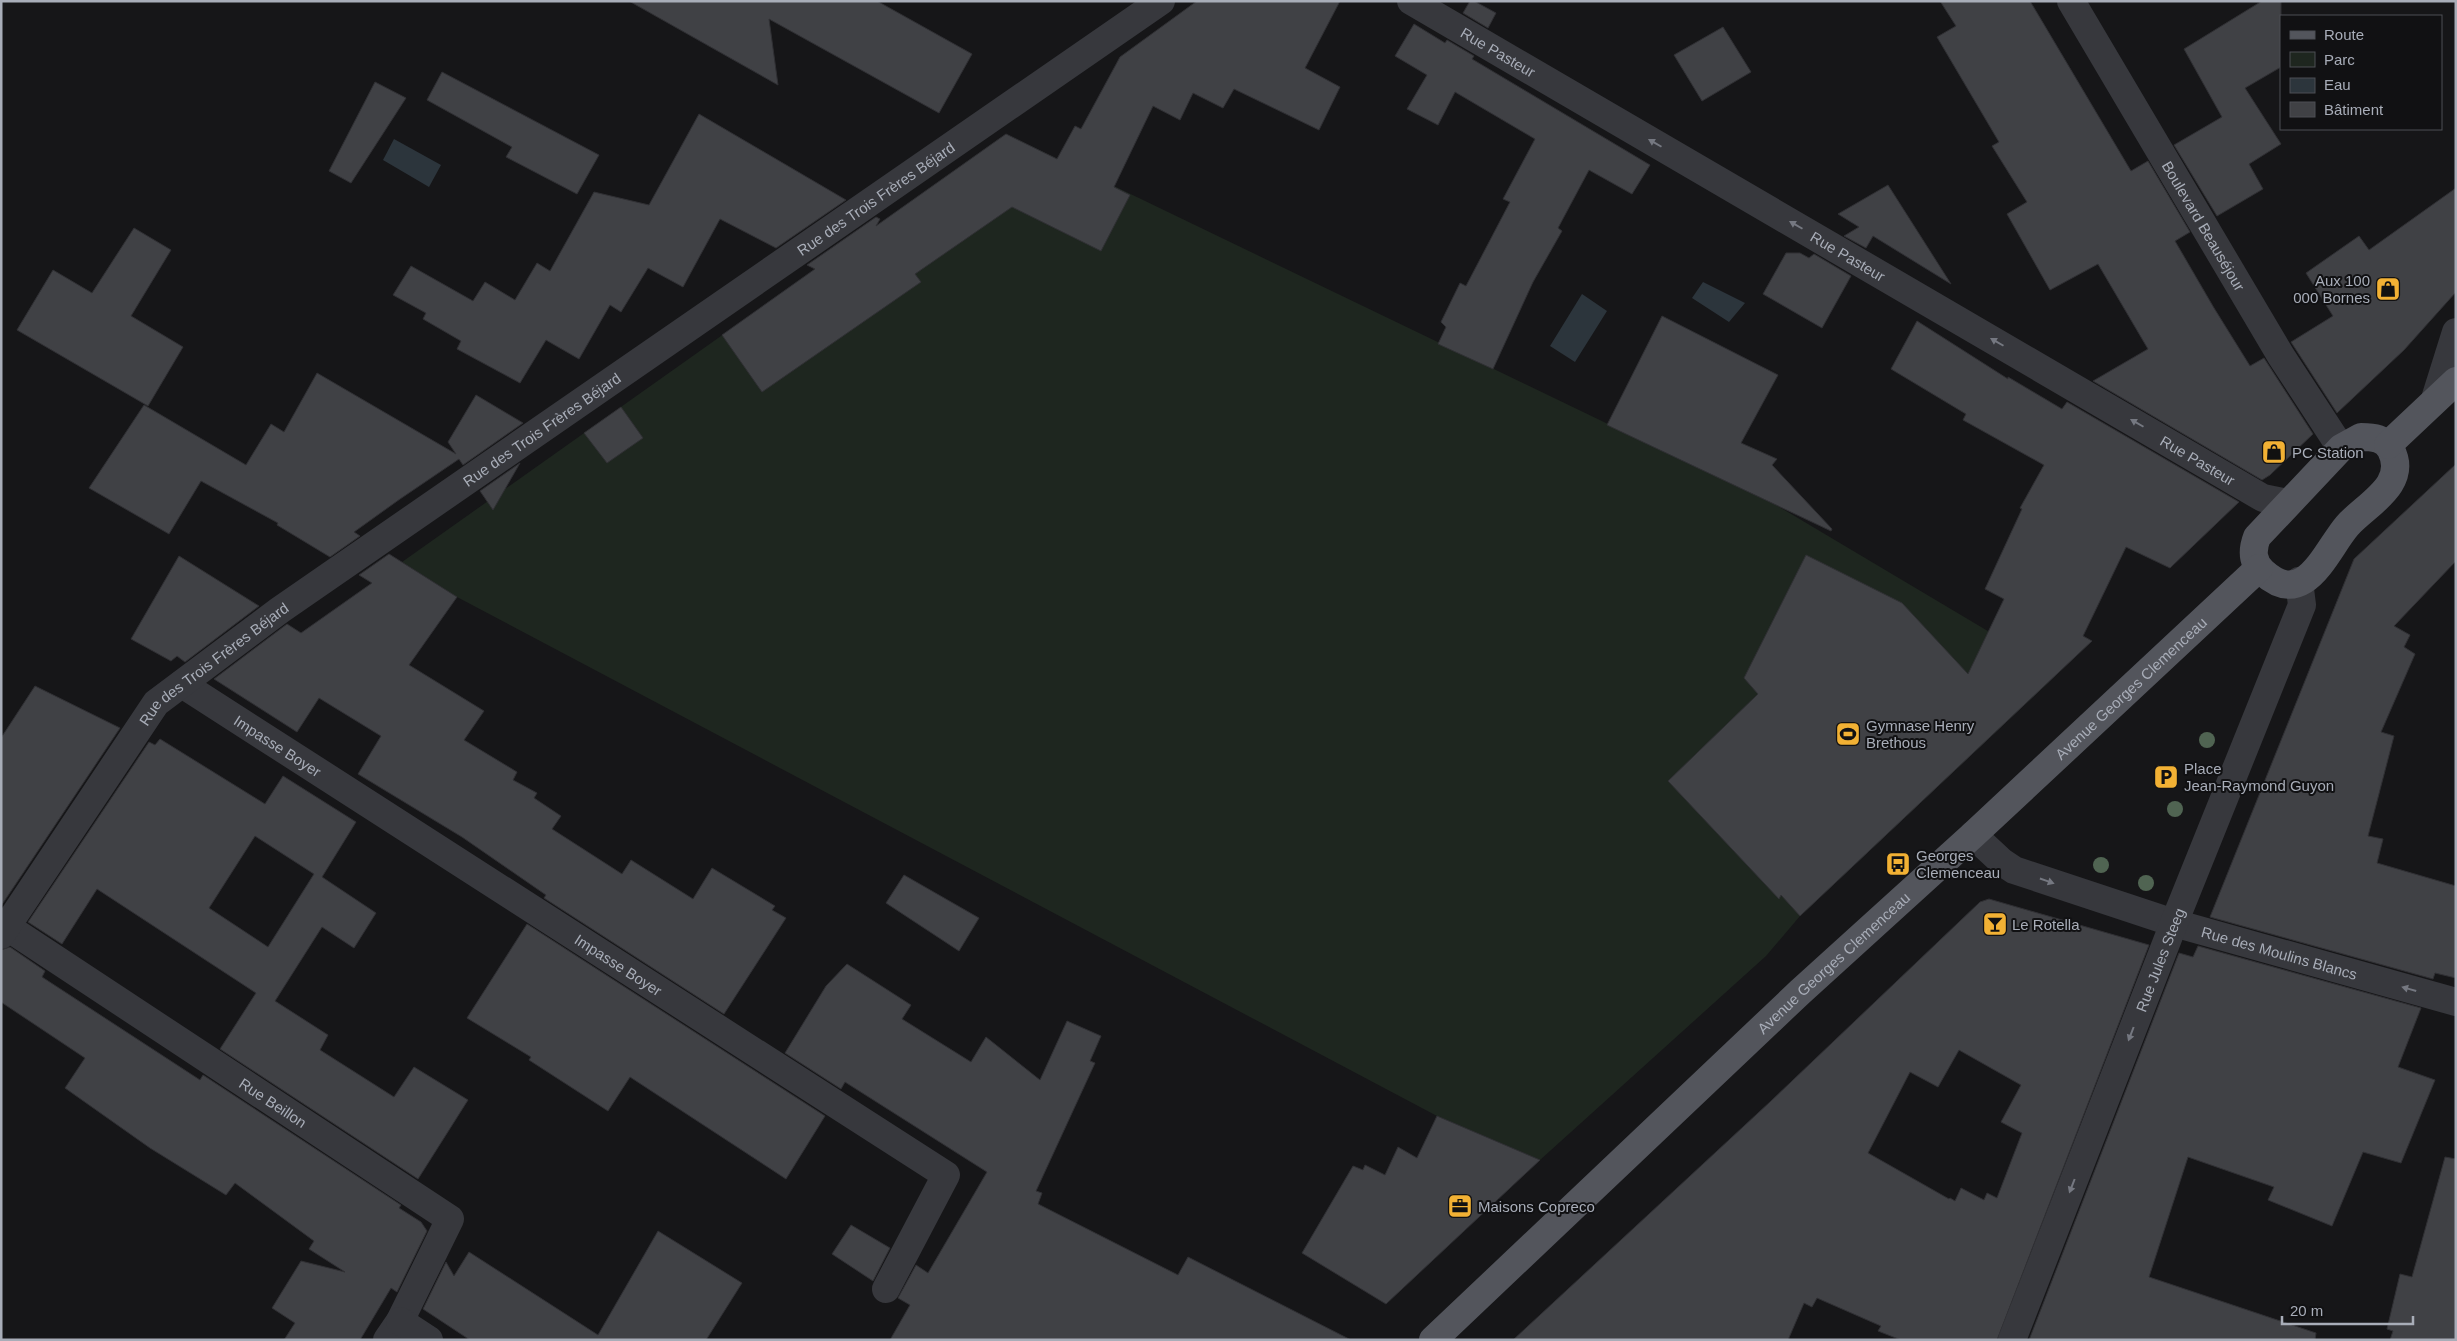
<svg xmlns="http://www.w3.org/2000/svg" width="2457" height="1341" font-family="Arial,sans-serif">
<rect width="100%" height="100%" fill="#161618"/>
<path fill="#1e261f" d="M1006 134 1776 505 2008 643 2049 682 1800 916 1766 956 1540 1160 1437 1116 457 597 402 562Z"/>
<path fill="#2c353c" d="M394 139 441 165 429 187 383 160Z
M1703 282 1745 303 1729 322 1692 298Z
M1582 294 1607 311 1575 362 1550 346Z"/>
<path fill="#404145" stroke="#303034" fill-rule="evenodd" d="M629 1H877L972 54 939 113 769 19 778 85Z
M1197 1H1340L1305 68 1340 87 1319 130 1234 89 1223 108 1193 93 1180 120 1153 106 1114 187 1130 195 1101 251 1012 207 915 274 921 282 762 392 722 335 815 269 807 265 876 217 880 219 876 226 1006 134 1057 159 1075 126 1081 129 1120 57Z
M1470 1H1474L1496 13 1488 28 1463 13Z
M1940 1H2030L2131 171 2148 161 2190 232 2175 241 2214 308 2250 366 2264 358 2313 434 2270 475 2262 480 2093 381 2148 349 2098 264 2050 290 2007 214 2027 202 1992 146 1999 142 1937 37 1956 26Z
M2262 1H2281V67L2245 88 2281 144 2249 164 2263 189 2217 216 2174 145 2222 117 2184 49Z
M1414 24 1445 43 1447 40 1474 56 1472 59 1650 165 1632 194 1589 170 1558 228 1562 231 1533 282 1493 369 1438 344 1446 327 1441 322 1460 283 1466 286 1510 202 1503 199 1535 139 1455 92 1438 125 1407 109 1427 75 1395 56Z
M1723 27 1751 72 1702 101 1674 55Z
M442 72 599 155 577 194 506 157 512 147 427 100Z
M375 82 406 98 351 183 329 171Z
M699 114 846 200 776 248 720 219 683 287 648 268 621 312 610 305 579 359 546 340 520 383 457 349 461 341 423 319 426 313 393 295 411 266 473 301 485 282 515 300 537 263 550 271 594 192 649 205Z
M1888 185 1951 284 1873 236 1866 248 1844 236 1859 227 1838 214Z
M2456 188V292L2404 350 2337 413 2291 342 2333 316 2306 273 2359 236 2369 250Z
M134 228 171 250 131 316 183 347 148 406 17 330 53 270 92 293Z
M1786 253H1800L1809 258 1814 254 1851 276 1822 328 1763 294Z
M1662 316 1778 375 1741 443 1777 459 1772 465 1832 529 1831 531 1607 425Z
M1917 321 2008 379V377L2062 409 2067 402 2239 502 2170 568 2126 547 2083 636 2092 641 1800 916 1781 895 1779 899 1668 781 1758 694 1744 678 1806 555 1902 603 1968 674 2004 599 1985 589 2022 509 2020 508 2044 465 1963 420 1966 414 1891 369Z
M317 373 456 454 448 442 476 395 523 423 463 465 459 459 400 499 354 532 360 536 330 557 277 525 278 523 201 481 169 534 89 488 144 405 246 465 271 424 284 432Z
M621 407 643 438 607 463 584 433Z
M520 463 493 510 480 491Z
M2456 464V561L2394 626 2410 635 2404 647 2415 654 2381 732 2394 736 2368 836 2383 839 2377 863 2456 886V978L2435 973 2433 979 2210 917 2354 559Z
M389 554 457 597 409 665 484 711 464 740 517 772 513 780 537 793 534 798 561 816 552 829 622 874 631 860 693 899 712 868 775 906 772 910 786 918 724 1014 544 898 546 895 462 837 358 774 381 736 319 698 297 732 214 679 287 624 301 633 372 583 359 575Z
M179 556 259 606 185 662 177 656 171 661 131 639Z
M35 686 120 728 1 906V738Z
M160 739 265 804 283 776 356 822 322 877 376 913 354 948 322 927 275 1001 328 1035 320 1050 394 1097 414 1067 468 1100 418 1179 220 1049 256 993 97 889 62 944 28 922 149 742 155 745ZM255 836 314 874 268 947 209 908Z
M904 875 979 918 959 951 886 903Z
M1989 899 2149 945 1997 1340H1901L1878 1331 1881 1326 1817 1298 1812 1307 1804 1303 1788 1340H1513L1771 1101 1980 902ZM1959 1050 2021 1085 2001 1122 2022 1133 1997 1198 1987 1193 1984 1200 1961 1188 1955 1201 1950 1198 1949 1199 1868 1153 1910 1072 1938 1087Z
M527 924 825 1116 786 1179 630 1077 608 1111 529 1060 531 1057 467 1018Z
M2198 946 2421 1008 2398 1067 2435 1080 2401 1163 2363 1152 2332 1226 2268 1200 2274 1187 2188 1157 2149 1277 2316 1333 2315 1340H2029L2179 953 2193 957Z
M10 947 45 971 42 977 200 1080 203 1075 401 1205 399 1208 421 1222 427 1231 397 1292 391 1288 360 1340H284L295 1323 272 1308 301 1261 345 1272 309 1249 314 1241 235 1183 226 1195 150 1148 65 1088 85 1058 1 1002V950Z
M847 964 911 1005 902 1019 971 1062 986 1037 1040 1080 1067 1021 1101 1036 1090 1061 1095 1063 1036 1191 1042 1193 1038 1204 1178 1275 1188 1257 1351 1340H890L910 1305 898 1298 916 1265 928 1273 987 1172 845 1082 841 1089 785 1053 826 986Z
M1437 1116 1540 1160 1386 1304 1302 1253 1353 1166 1363 1170 1365 1165 1385 1175 1398 1147 1417 1158Z
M2445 1157 2456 1159V1340H2390L2393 1331 2387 1329 2400 1274 2412 1277Z
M851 1225 890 1248 873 1281 832 1254Z
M658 1231 742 1283 706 1340H470L423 1309 446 1262 454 1276 469 1252 598 1335Z"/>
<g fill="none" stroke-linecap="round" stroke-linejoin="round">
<g stroke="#37383d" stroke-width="28">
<path id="s1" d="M1411 1 2263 498 2288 503"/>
<path id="s2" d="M2071 1 2281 356 2341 448"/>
<path d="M2435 399 2456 332"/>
<path id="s3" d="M182 684 946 1175 886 1289"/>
<path id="s4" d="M1973 835 2002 862 2014 870 2174 923 2456 1002"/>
<path id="s5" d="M1 923 450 1219 400 1321 387 1340"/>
<path id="s6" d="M1 935 156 703 280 610 1161 1"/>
<path d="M400 1321 429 1340"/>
<path id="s7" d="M2012 1340 2174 923 2302 605 2299 581"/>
</g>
<g stroke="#53555c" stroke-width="28">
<path d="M2361 437C2373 437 2385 438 2391 450 2409 485 2365 505 2347 526 2325 552 2305 610 2263 572 2252 562 2252 550 2257 537L2341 448Z"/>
<path d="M2388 445 2456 381"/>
<path id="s8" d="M1433 1340 1800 992 1973 835 2259 568"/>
</g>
</g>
<g fill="#506452">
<circle cx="2207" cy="740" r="8"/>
<circle cx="2175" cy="809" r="8"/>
<circle cx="2101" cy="865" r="8"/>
<circle cx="2146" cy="883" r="8"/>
</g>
<defs><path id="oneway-solid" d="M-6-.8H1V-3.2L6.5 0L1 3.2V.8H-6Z" transform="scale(1.25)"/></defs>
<g fill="#757881">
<use href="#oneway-solid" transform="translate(1655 143) rotate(-150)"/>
<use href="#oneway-solid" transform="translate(1796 225) rotate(-150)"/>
<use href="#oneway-solid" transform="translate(1997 342) rotate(-150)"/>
<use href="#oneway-solid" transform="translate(2137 423) rotate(-150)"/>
<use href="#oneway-solid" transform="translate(2047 881) rotate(19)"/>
<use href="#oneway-solid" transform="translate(2409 989) rotate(-164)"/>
<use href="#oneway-solid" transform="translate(2131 1034) rotate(111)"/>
<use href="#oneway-solid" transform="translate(2072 1186) rotate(111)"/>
</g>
<defs>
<symbol id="shop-square" viewBox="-11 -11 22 22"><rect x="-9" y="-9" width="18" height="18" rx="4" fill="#f2b134" stroke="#111113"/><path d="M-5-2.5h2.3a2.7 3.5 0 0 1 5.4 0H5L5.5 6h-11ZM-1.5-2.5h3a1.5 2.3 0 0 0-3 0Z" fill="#111"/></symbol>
<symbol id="stadium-square" viewBox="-11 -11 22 22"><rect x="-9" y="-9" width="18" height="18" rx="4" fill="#f2b134" stroke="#111113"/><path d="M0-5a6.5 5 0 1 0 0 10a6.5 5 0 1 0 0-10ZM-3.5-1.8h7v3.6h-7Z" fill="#111"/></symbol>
<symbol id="parking-square" viewBox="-11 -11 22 22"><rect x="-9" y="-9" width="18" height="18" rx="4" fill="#f2b134" stroke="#111113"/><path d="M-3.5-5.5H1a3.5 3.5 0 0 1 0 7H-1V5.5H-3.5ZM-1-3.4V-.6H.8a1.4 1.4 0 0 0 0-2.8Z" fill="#111"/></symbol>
<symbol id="bus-square" viewBox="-11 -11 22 22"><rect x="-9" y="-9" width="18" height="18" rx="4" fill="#f2b134" stroke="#111113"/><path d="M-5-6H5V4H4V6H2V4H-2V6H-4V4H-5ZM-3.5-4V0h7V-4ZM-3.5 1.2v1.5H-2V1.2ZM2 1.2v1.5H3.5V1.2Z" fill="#111"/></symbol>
<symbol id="bar-square" viewBox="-11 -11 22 22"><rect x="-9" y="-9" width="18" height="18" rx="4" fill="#f2b134" stroke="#111113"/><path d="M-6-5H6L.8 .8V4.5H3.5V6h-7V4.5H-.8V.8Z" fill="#111"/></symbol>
<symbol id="office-square" viewBox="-11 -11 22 22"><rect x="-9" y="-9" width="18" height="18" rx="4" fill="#f2b134" stroke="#111113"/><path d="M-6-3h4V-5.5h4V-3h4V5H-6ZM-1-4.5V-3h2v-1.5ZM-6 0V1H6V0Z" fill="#111"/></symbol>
</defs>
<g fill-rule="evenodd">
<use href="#shop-square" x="2374" y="275" width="28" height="28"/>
<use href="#shop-square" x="2260" y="438" width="28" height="28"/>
<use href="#stadium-square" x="1834" y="720" width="28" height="28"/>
<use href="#parking-square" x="2152" y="763" width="28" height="28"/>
<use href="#bus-square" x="1884" y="850" width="28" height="28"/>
<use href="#bar-square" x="1981" y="910" width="28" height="28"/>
<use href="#office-square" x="1446" y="1192" width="28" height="28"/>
</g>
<g text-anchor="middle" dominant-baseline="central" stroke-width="4" stroke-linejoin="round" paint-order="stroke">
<g font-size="15" fill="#a8adb8" stroke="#111113">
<text stroke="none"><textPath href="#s1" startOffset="101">Rue Pasteur</textPath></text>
<text stroke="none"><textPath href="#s6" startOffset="1158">Rue des Trois Frères Béjard</textPath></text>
<text stroke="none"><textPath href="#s2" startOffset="261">Boulevard Beauséjour</textPath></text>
<text stroke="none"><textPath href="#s1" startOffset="506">Rue Pasteur</textPath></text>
<text stroke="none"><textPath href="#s6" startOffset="752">Rue des Trois Frères Béjard</textPath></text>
<text stroke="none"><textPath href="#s1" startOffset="911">Rue Pasteur</textPath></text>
<text stroke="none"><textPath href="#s6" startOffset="348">Rue des Trois Frères Béjard</textPath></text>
<text stroke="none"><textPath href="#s8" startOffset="955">Avenue Georges Clemenceau</textPath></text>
<text stroke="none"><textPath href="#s3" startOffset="114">Impasse Boyer</textPath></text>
<text stroke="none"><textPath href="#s4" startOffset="332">Rue des Moulins Blancs</textPath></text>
<text stroke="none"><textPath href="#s7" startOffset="408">Rue Jules Steeg</textPath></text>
<text stroke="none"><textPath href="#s8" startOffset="550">Avenue Georges Clemenceau</textPath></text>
<text stroke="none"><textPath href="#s3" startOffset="519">Impasse Boyer</textPath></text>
<text stroke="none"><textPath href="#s5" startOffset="326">Rue Beillon</textPath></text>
</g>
<g font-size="15" fill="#a8adb8" stroke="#111113" text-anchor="start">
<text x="2370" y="280" text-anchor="end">Aux 100<tspan x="2370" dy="17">000 Bornes</tspan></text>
<text x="2292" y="452">PC Station</text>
<text x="1866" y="725">Gymnase Henry<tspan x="1866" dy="17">Brethous</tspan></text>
<text x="2184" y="768">Place<tspan x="2184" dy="17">Jean-Raymond Guyon</tspan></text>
<text x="1916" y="855">Georges<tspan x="1916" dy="17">Clemenceau</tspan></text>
<text x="2012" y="924">Le Rotella</text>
<text x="1478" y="1206">Maisons Copreco</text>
</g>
</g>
<rect width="2457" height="1341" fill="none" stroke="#a8adb8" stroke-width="5"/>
<rect x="2280" y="15" width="162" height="115" fill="#111113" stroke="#4d4f55"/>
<rect x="2290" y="31" width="25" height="8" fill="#53555c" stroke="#4d4f55"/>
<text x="2324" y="40" font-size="15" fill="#a8adb8">Route</text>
<rect x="2290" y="52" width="25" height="15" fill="#1e261f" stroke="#4d4f55"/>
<text x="2324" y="65" font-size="15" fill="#a8adb8">Parc</text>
<rect x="2290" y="78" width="25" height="15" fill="#2c353c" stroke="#4d4f55"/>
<text x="2324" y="90" font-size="15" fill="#a8adb8">Eau</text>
<rect x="2290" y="102" width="25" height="15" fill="#404145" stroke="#4d4f55"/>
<text x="2324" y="115" font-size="15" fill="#a8adb8">Bâtiment</text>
<path d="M2282 1316v8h131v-8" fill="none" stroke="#a8adb8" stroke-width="2.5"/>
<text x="2290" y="1316" font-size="15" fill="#a8adb8" stroke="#111113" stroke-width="4" paint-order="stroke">20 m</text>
</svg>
